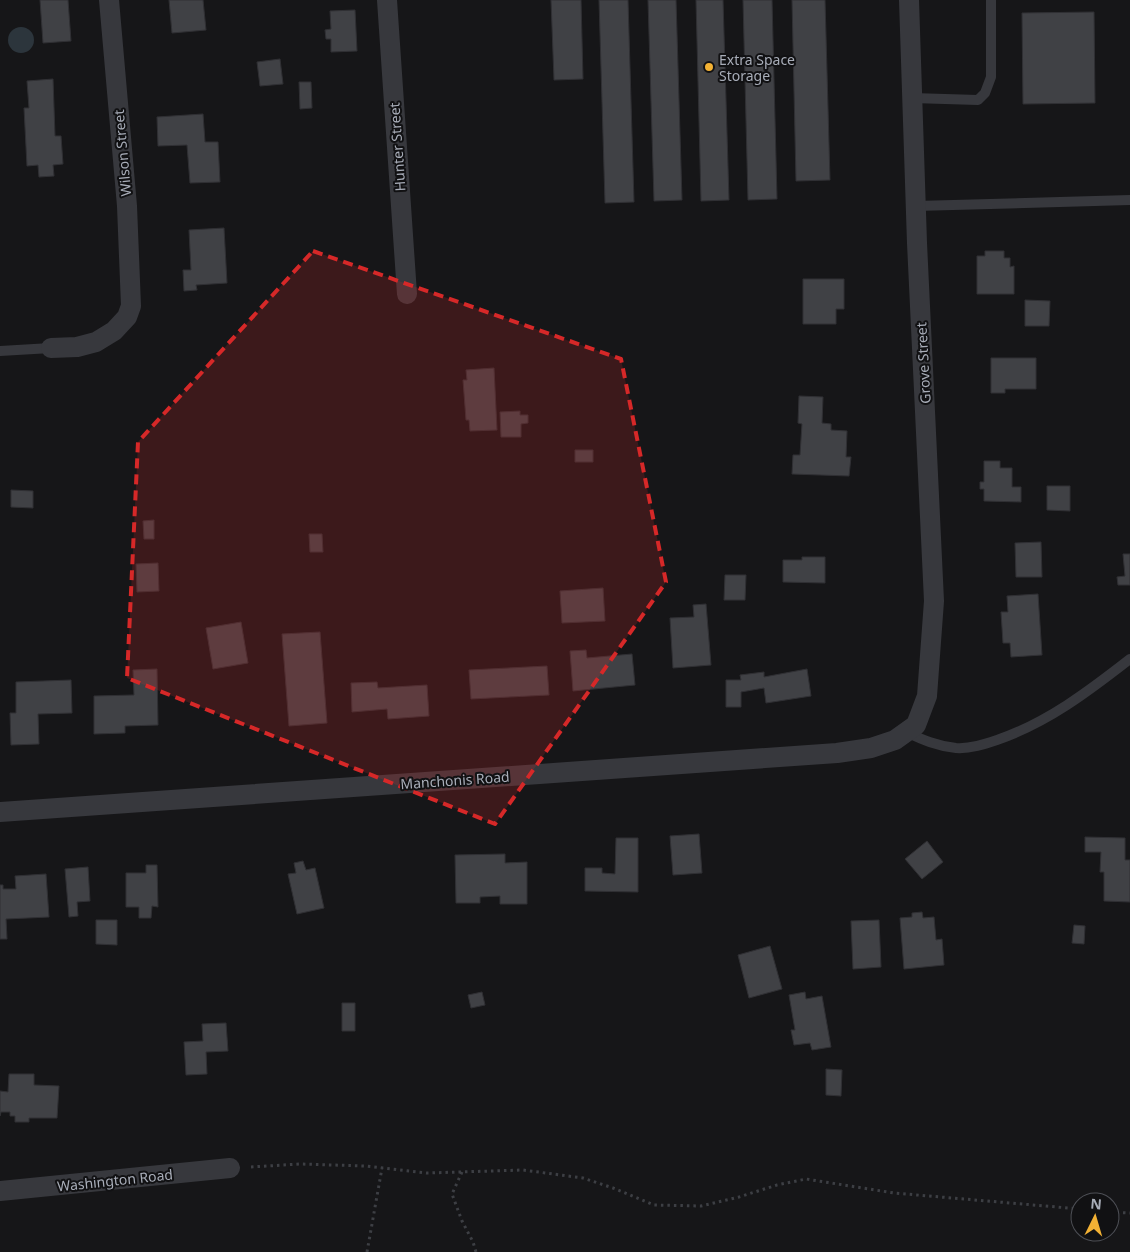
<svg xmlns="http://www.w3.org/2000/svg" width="1130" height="1252" font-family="'Noto Sans',sans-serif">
<rect width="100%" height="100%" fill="#161618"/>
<path fill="#2c353c" d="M8 40a13 13 0 1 1 26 0a13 13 0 1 1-26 0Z"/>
<path fill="#404145" stroke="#303034" d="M40 0H68L71 41 43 43Z
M169 0H203L206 30 172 33Z
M551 0H581L583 79 554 80Z
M599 0H628L634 202 605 203Z
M648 0H676L682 200 654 201Z
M696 0H723L729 200 701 201Z
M743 0H772L777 199 748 200Z
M792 0H825L830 180 796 181Z
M355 10 357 51 331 52V39H326L325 30 331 29 330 11Z
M1094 12 1095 103 1023 104 1022 13Z
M280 59 283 84 260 86 257 62Z
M53 79 55 136H61L63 164 53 165 54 176 39 177 38 165 27 166 24 108H29L27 81Z
M299 82H311L312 108 300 109Z
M203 114 205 142H218L220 182 190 183 187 145 158 146 157 117Z
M224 228 227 283 196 285 197 290 184 291 183 270H191L189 230Z
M985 251H1004V258H1010V267L1014 266V294H977V256H985Z
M803 279H844V309H836V324H803Z
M1025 300 1050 301 1049 326H1025Z
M991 358H1036V389H1005V393H991Z
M494 368 497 430 470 431 469 420H466L463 380H467L466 370Z
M799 396 823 397 822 423 831 424V430L847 431 846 457H851L849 476 792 474 793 455H800L802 424 798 423Z
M520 411V415H528V423L521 424V437H501L500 412Z
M575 450H593V462H575Z
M984 461H1000V468H1012V487H1021V502L984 501V489H980V482H984Z
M1047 486H1070V511L1047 510Z
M11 490 33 491V508L11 507Z
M154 520V539H144L143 521Z
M309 534H322L323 552H310Z
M1041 542 1042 577H1016L1015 543Z
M1123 554H1130V585H1118L1117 577 1125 576Z
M802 557H825V583L783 582V560H802Z
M158 563 159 591 137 592 136 564Z
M725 575H746L745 600H724Z
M603 588 605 621 562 623 560 591Z
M1038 594 1042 655 1011 657 1010 643H1003L1001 612H1008L1007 596Z
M706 604 711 665 673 668 670 618 694 617 693 605Z
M241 622 248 663 213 669 206 628Z
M320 632 327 723 289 726 282 634Z
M586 650 587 658 632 654 635 685 573 691 570 651Z
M547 666 549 695 471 699 469 670Z
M157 669 158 725 125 726V733L94 734V696L134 695 133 670Z
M807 669 811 696 766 703 764 688 741 692V707H726V680H741L740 675 764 672V677Z
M71 680 72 713 38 714 39 744 11 745 10 713H16V682Z
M377 682 378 688 427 685 429 716 388 719 387 709 352 712 351 683Z
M699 834 702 873 673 875 670 836Z
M1085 837 1125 838V860H1130V902L1104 901V872H1100L1101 852H1085Z
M616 838H638V892L585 891V868H602V873L615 874Z
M927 841 943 862 922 879 905 859Z
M505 854V863L527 862V904H500V896L480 897V903H456L455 855Z
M303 861 306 870 315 868 324 908 297 914 288 874 296 873 294 863Z
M146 865H157L158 907 152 906 151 918H139V907H126V873H146Z
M88 867 90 901 77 902 78 916 69 917 65 869Z
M46 874 49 917 6 919 7 939H0V885H3V889H16L15 876Z
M922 912 923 918 934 917 936 940 942 939 944 965 904 969 900 918 912 917V913Z
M96 920H117V945L96 944Z
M879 920 881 967 853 969 851 921Z
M1074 925 1085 926 1084 944 1072 943Z
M770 946 782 989 749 998 738 955Z
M482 992 485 1005 471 1008 468 995Z
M805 992 806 999 822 996 831 1047 812 1050 810 1043 794 1045 791 1030H795L789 995Z
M342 1003H355V1031H342Z
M226 1023 228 1051 206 1052 207 1074 186 1075 184 1042 203 1041 202 1024Z
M826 1069 842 1070 841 1096 826 1095Z
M9 1074H34V1085L59 1086 57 1118H29V1122H15V1116H10V1112H1L0 1116V1091L8 1092Z"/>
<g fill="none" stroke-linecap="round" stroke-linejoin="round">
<path stroke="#3d3f44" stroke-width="3" stroke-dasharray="2.5 4" stroke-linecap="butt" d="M251 1167 300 1164 365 1166 427 1173 523 1170 583 1178 613 1188 654 1205 701 1206 739 1197 777 1185 806 1179 894 1193 1080 1209
M462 1172 452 1194 462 1221 473 1242 476 1252
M1110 1212 1130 1213
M367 1252 382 1168"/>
<path stroke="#37383d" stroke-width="10" d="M912 98 978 100 985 93 991 77V0
M916 206 1130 200
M0 351 51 348
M906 732C923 740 937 746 956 748 970 749 985 744 997 740 1047 723 1089 691 1130 659"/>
<path stroke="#37383d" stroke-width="20" d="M387 0 407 294
M51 348 77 347 96 342 114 331 127 317 131 306 127 206 109 0
M0 812 837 753 871 748 895 740 916 725 927 696 934 601 917 243 909 0
M0 1191 230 1168"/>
</g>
<path fill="#d62828" fill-opacity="0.2" stroke="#d62828" stroke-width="4" stroke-dasharray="10 6" stroke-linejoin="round" d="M313 251 621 359 666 582 495 824 127 678 138 442Z"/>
<circle fill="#f2b134" stroke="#111113" stroke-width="2" cx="709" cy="67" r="5"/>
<g text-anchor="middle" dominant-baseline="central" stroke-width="4" stroke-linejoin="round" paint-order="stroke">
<g font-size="14" fill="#a8adb8" stroke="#111113" text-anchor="start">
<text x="719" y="59">Extra Space<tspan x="719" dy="16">Storage</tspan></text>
</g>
<g font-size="14" fill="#a8adb8" stroke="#111113">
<text transform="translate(397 147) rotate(-94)">Hunter Street</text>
<text transform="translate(122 153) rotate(-95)">Wilson Street</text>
<text transform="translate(923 363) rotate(-93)">Grove Street</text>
<text transform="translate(455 780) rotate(-4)">Manchonis Road</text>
<text transform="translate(115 1180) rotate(-6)">Washington Road</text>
</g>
</g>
<g transform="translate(1095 1217) rotate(5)"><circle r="24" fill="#111113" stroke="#4d4f55"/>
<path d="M0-4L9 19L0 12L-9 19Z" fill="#f2b134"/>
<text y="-8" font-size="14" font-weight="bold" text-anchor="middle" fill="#a8adb8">N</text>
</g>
</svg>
